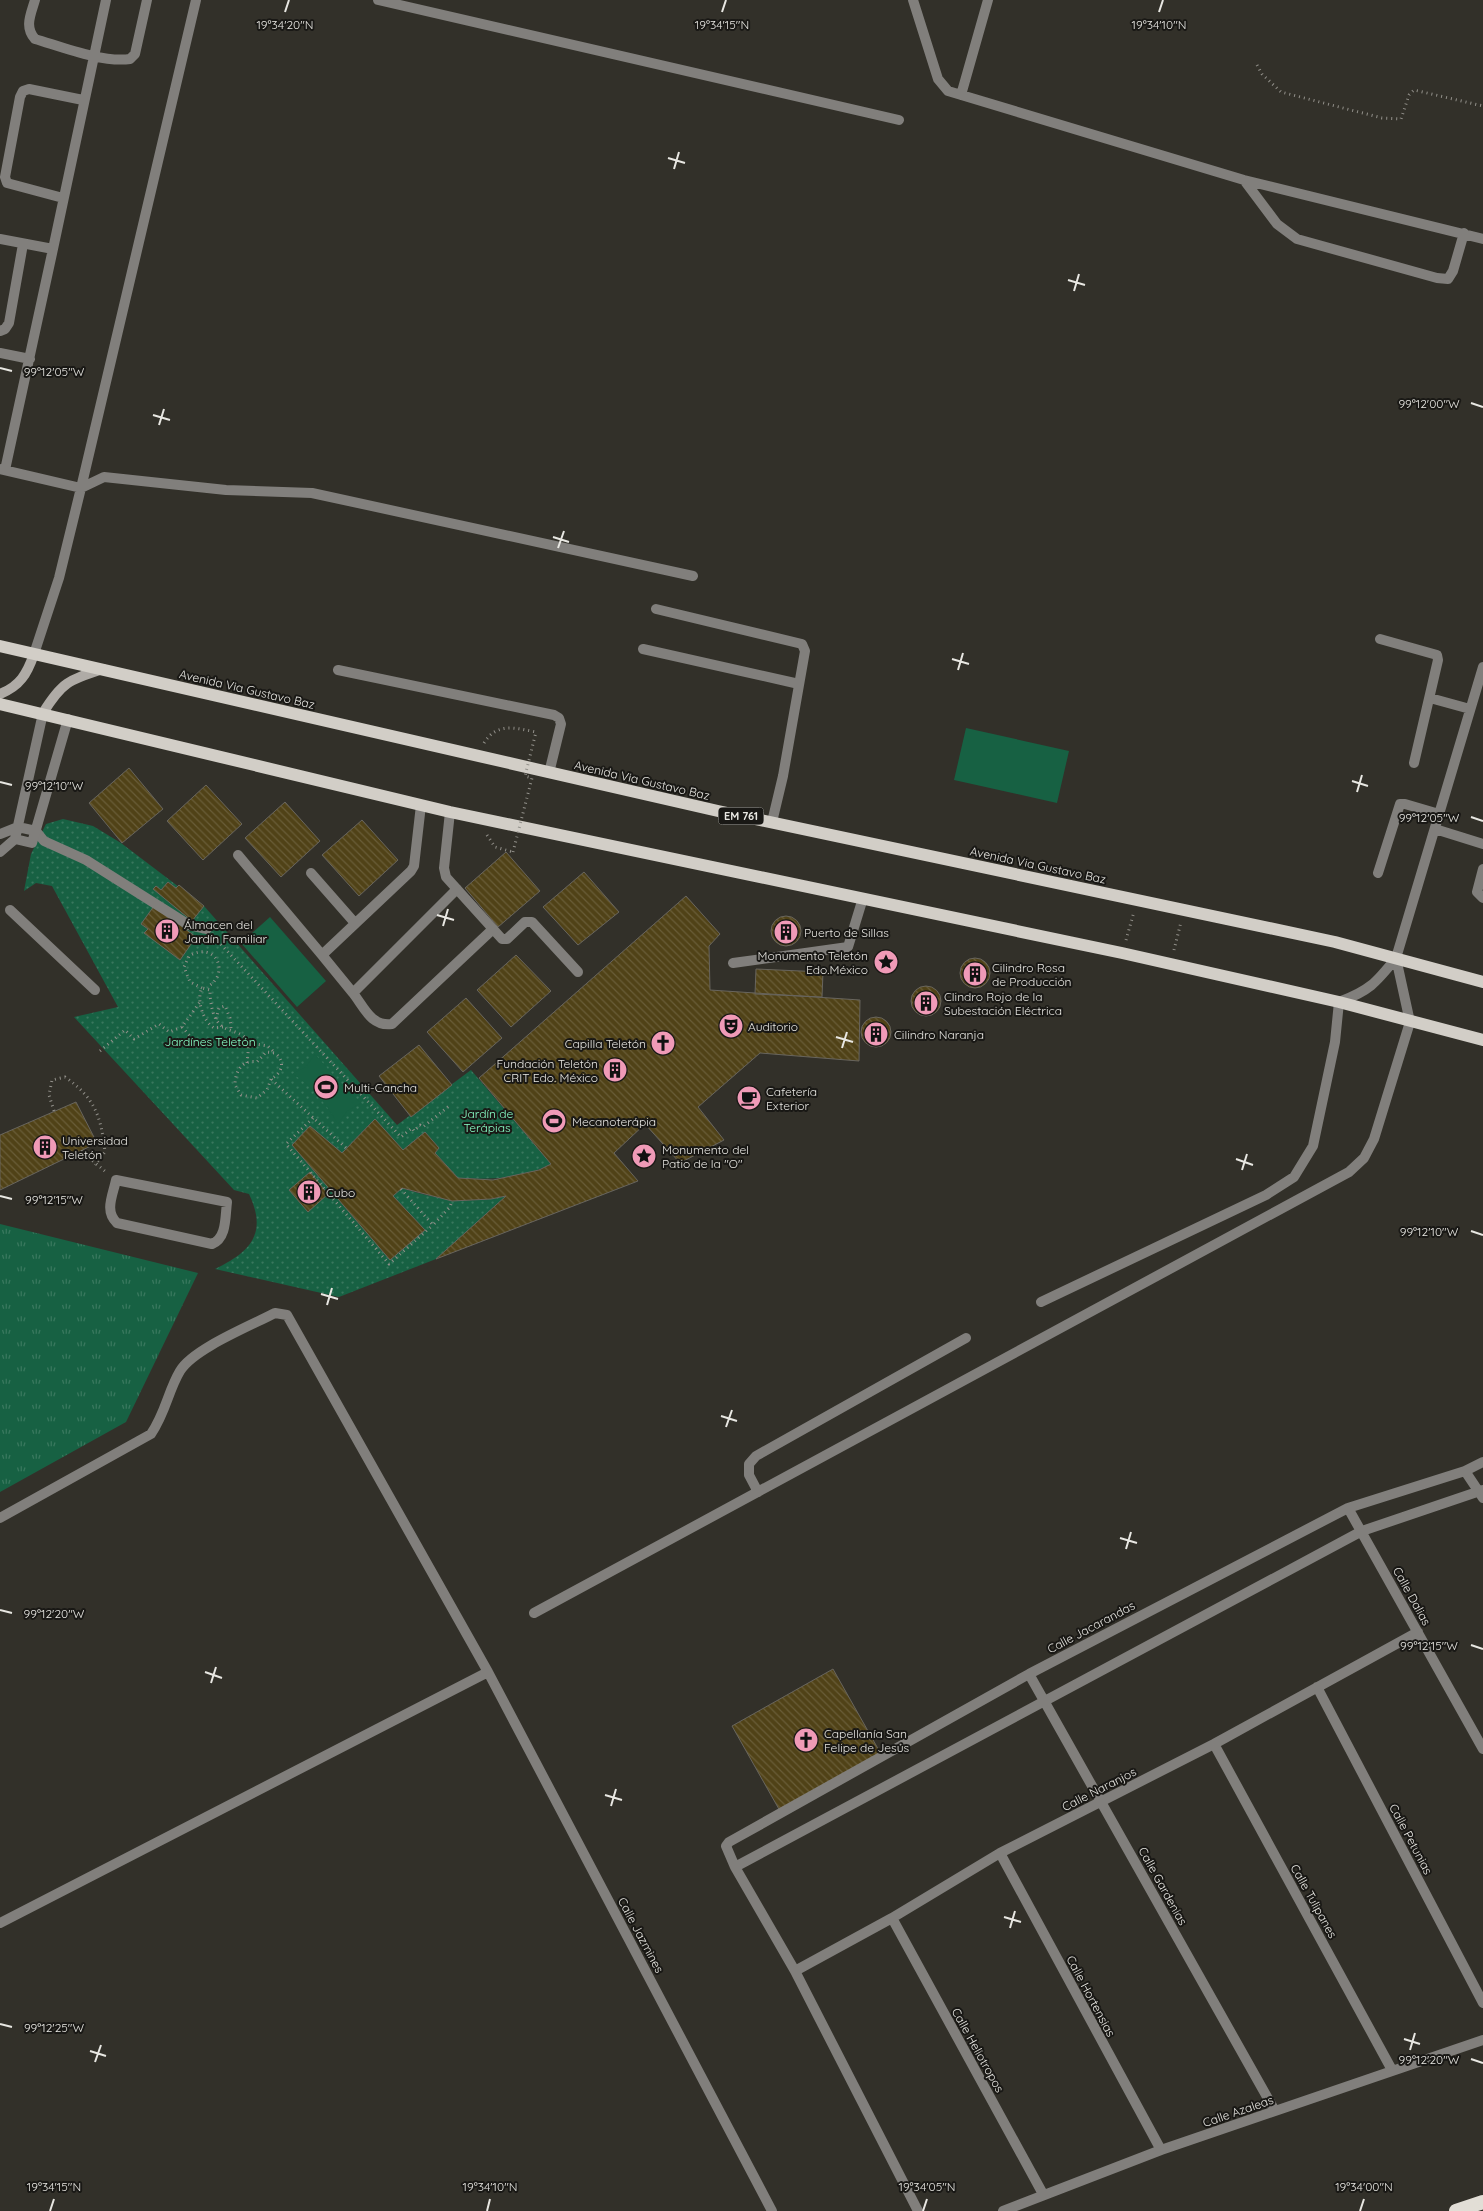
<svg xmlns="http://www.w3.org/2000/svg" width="1483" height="2211" font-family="Quicksand,sans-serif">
<defs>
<pattern id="grass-tufts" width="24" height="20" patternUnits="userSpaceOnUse" patternTransform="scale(1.25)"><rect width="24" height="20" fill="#176143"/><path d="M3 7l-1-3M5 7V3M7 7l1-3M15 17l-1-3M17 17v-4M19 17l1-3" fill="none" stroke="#39785e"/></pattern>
<pattern id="park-dots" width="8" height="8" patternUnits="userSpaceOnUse" patternTransform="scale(1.25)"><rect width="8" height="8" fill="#176143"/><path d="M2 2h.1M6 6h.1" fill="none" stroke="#39785e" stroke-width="1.8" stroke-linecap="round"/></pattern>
<pattern id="building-back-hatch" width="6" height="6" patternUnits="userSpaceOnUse" patternTransform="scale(1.25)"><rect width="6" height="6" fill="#504217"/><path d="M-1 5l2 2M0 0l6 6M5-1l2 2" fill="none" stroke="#695d38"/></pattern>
</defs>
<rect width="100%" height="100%" fill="#323029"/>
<path fill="url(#grass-tufts)" d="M0 1224 198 1273 126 1422 0 1492Z"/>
<path fill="url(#park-dots)" d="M63 819 93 826 121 843 204 906 397 1125 471 1070 551 1164C522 1179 490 1180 458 1178L435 1153 439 1148 425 1132 403 1150 375 1119 342 1153 310 1126 292 1145 390 1260 425 1230 393 1196 402 1188C438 1200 469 1204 506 1196L436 1259 339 1297 215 1269C250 1252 268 1234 249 1194L234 1190 74 1017 118 1007 52 886 36 883 24 891 31 854 46 824Z"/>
<path fill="#176143" d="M966 728 1069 751 1057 803 954 780Z
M270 917 326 981 297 1007 241 943Z
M315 1054 347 1091 361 1103 347 1111 338 1124C328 1106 310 1083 292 1074L306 1067Z"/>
<path fill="url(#building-back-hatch)" stroke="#68655e" d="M129 768 163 809 122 843 89 803Z
M206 785 242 824 203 860 167 821Z
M285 802 320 841 281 877 245 838Z
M362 820 398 860 359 896 322 855Z
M506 852 540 891 498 927 465 888Z
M584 872 619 912 578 945 543 907Z
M168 882 176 888 179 885 204 906 192 921 153 889 156 886 161 890Z
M686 896 720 934 709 946 710 990 860 1000 859 1061 760 1053 698 1107 724 1140 680 1163 645 1124 614 1153 638 1181 436 1259 506 1196 491 1199 452 1201 402 1188 393 1196 425 1230 390 1260 292 1145 310 1126 342 1153 375 1119 403 1150 425 1132 439 1148 435 1153 458 1178 493 1180 539 1170 551 1164 479 1078Z
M154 906 196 937 180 960 144 933 148 929 141 924Z
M771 931a15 15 0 1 1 30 0a15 15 0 1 1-30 0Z
M516 955 551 991 511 1027 477 990Z
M960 973a15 15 0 1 1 30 0a15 15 0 1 1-30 0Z
M756 969 823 972 822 997 755 994Z
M911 1001a15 15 0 1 1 30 0a15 15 0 1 1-30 0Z
M466 998 502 1038 463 1072 427 1032Z
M861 1032a15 15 0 1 1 30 0a15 15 0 1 1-30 0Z
M419 1045 452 1085 411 1117 379 1076Z
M76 1102 97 1143 0 1190V1135Z
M310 1172 328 1194 308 1212 289 1190Z
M833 1669 881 1754 780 1811 732 1726Z"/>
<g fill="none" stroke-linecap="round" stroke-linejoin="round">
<path stroke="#93918b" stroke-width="3" stroke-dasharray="1 4" stroke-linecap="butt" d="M1257 65 1262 74 1281 92 1382 118 1401 119 1409 95 1414 90 1483 106
M484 743C497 722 515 728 536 732
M487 835 495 847 513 852
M214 937 401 1137 412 1128 414 1131 420 1125 423 1127 449 1106
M1126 940 1134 912
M1174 950 1181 922
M202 988 190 982 184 967 189 956C216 940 231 974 207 987
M216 1019 219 1008 225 1006 230 1018 231 1029
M182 1027 200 1047
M223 1027 214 1028C203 1021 196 1000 202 988L210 990C210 1001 212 1020 223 1027 233 1033 242 1031 249 1043
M100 1051 125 1030 134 1039 159 1024 169 1032 182 1027 200 1002
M247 1063 249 1043 268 1046 275 1053
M271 1079 267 1090 257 1098 241 1095 235 1085C235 1072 242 1059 257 1062L266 1052 275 1053C286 1062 282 1073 271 1079L346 1148
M54 1111 49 1095 52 1080 65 1077C95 1098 101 1116 105 1152L95 1165
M313 1118 286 1144 389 1264 433 1225
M81 1151 106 1172
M401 1189 433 1225 450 1207 452 1201"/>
<path stroke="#817f7c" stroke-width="10" d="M35 0C31 14 24 27 35 39 62 47 103 63 130 59L135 54 147 0
M378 0 899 120
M913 0 938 79 948 91 1244 180 1483 239
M961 95 988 0
M1244 180 1277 224 1297 239 1437 278 1448 279 1453 271 1464 233
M63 198 7 183 5 177 20 97 23 91 29 89 83 100
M0 239 53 249 5 470
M53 249 106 0
M0 331 5 329 9 323 23 244
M0 353 30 359
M0 469 81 488 104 477 226 490 312 493 693 576
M656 609 802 644 805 651 783 776 772 822
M1380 639 1437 655 1438 660 1414 763
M643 649 799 684
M34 654 59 578 81 488 196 0
M338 670 554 715 559 718 561 724 549 773
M1430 698 1470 709
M1435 829 1483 844
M36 831 44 841 86 860 189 925 207 929
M1483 869 1477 892 1483 898
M1378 873 1400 804H1405L1439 814
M10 910 95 990
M733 963 848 947 863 898
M116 1180 227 1202C225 1217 227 1238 212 1244L117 1223C104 1211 113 1195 116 1180Z
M1041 1302 1266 1195 1294 1177 1313 1146 1335 1042 1339 1002C1369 991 1376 983 1396 958L1483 667
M758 1492 749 1475V1464L756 1456 966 1338
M0 1518 151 1434C166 1412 168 1391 180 1371 193 1349 250 1326 275 1313L287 1315 488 1672 772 2211
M534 1613 1349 1172 1364 1158 1374 1139 1410 1022 1396 958
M0 1923 488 1672"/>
<path stroke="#817f7c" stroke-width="10" d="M450 812 444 868 446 877 502 939H507L525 922H532L578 972
M0 834 18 827 36 831
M15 839 43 713
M0 852 15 839 32 843 68 719
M238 855 322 955 411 871 414 866 421 805
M311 873 354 922
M457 889 353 993C364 1007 371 1027 392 1024L493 929
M322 955 353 993
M1465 1471 1483 1498
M1348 1508 1483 1749
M1029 1674 1275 2111
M1317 1687 1483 2003
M1214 1744 1392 2070
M1000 1853 1161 2150
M735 1867 1362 1531 1483 1490
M892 1918 1043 2194
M795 1971 892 1918 1000 1853 1214 1744 1418 1632
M918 2211 795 1971 735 1867 726 1846 729 1842 1029 1674 1348 1508 1465 1471 1483 1462
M1003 2211 1161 2150 1483 2040"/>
<path stroke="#afaba6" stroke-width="10" d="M0 694C20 686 27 674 34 654
M43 713C62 682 69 680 103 669"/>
<path stroke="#d2cec7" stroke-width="12" d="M0 646 718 811 1335 942 1483 982
M0 704 450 812 1122 953 1339 1002 1483 1040"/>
<path stroke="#e2ded6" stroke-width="14" d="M1456 2211 1483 2202"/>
<path stroke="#93918b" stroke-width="3" stroke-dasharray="1 4" stroke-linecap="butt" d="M513 852 532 778 525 776 536 732"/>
</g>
<path fill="none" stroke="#e8e7e2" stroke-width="2" d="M285 12 289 0M722 12 726 0M1159 12 1163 0M668 158 685 163M674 169 679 152M1068 280 1085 285M1074 291 1079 274M0 368 12 371M1471 403 1483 407M153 415 170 420M159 425 164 409M553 537 569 542M558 548 564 531M952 659 969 664M958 670 963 653M1352 781 1368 786M0 782 12 785M1357 792 1362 775M1471 817 1483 821M437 915 454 920M443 926 448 909M836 1037 853 1042M842 1048 847 1032M1236 1159 1253 1165M1242 1170 1247 1154M0 1196 12 1199M1471 1231 1483 1235M321 1294 338 1299M327 1305 332 1288M721 1416 737 1421M726 1427 732 1410M1120 1538 1137 1543M1126 1549 1131 1532M0 1610 12 1613M1471 1645 1483 1649M205 1672 222 1678M211 1683 216 1667M605 1795 622 1800M611 1806 616 1789M1004 1917 1021 1922M1010 1928 1015 1911M0 2024 12 2027M1404 2039 1420 2044M1410 2050 1415 2033M90 2051 106 2056M1471 2059 1483 2063M95 2062 101 2045M50 2211 54 2199M487 2211 490 2199M923 2211 927 2199M1360 2211 1364 2199"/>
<defs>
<symbol id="building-disc" viewBox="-11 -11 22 22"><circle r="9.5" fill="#f09ab7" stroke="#191815"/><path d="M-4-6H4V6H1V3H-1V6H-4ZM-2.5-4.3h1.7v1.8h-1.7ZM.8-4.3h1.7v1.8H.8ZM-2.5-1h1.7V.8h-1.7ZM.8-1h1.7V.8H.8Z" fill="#111"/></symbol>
<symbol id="sight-disc" viewBox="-11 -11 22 22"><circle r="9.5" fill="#f09ab7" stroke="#191815"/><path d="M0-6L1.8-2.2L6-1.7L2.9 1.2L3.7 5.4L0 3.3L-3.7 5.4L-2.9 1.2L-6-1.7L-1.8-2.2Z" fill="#111"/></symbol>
<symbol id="theatre-disc" viewBox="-11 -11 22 22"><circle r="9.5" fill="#f09ab7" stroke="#191815"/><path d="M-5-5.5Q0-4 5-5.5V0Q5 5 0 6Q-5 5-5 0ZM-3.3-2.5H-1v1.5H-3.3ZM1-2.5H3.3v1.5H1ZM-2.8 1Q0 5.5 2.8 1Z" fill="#111"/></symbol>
<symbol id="church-disc" viewBox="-11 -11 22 22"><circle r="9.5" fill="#f09ab7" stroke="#191815"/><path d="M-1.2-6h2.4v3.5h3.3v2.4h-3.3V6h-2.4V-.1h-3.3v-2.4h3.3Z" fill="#111"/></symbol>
<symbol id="stadium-disc" viewBox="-11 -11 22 22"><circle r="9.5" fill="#f09ab7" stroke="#191815"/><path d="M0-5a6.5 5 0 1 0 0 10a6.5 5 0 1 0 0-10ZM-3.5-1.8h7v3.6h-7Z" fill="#111"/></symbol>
<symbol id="cafe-disc" viewBox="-11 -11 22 22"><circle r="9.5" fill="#f09ab7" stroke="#191815"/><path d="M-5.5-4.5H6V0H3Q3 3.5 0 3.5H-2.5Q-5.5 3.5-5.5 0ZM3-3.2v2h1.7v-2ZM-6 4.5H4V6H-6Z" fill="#111"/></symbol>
</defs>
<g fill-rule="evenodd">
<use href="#building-disc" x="153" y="917" width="28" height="28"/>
<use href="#building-disc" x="772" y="918" width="28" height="28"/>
<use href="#sight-disc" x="872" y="948" width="28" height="28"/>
<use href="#building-disc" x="961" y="960" width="28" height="28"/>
<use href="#building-disc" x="912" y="989" width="28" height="28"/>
<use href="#theatre-disc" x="717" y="1012" width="28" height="28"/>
<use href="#building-disc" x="862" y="1020" width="28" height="28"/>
<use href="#church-disc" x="649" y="1029" width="28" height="28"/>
<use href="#building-disc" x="601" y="1056" width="28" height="28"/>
<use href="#stadium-disc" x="312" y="1073" width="28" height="28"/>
<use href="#cafe-disc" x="735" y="1084" width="28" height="28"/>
<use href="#stadium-disc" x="540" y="1107" width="28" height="28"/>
<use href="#building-disc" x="31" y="1133" width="28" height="28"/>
<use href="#sight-disc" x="630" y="1142" width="28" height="28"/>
<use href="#building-disc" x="295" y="1178" width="28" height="28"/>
<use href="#church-disc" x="792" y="1726" width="28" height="28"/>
</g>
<g text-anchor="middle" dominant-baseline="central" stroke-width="4" stroke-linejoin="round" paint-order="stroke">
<rect fill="#191815" stroke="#aaa9a4" stroke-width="1" x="718.5" y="807.5" width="45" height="17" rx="4"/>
<g font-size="11" font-weight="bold" fill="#e8e7e2">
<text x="741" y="816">EM 761</text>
</g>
<g font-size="12" fill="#e8e7e2" stroke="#191815">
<text transform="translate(247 689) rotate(13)">Avenida Via Gustavo Baz</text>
<text transform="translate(642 780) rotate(13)">Avenida Via Gustavo Baz</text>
<text transform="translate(1038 865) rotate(12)">Avenida Via Gustavo Baz</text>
<text transform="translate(1412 1596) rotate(61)">Calle Dalias</text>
<text transform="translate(1091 1627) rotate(-28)">Calle Jacarandas</text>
<text transform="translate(1099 1789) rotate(-27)">Calle Naranjos</text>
<text transform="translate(1411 1839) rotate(62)">Calle Petunias</text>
<text transform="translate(1163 1886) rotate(61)">Calle Gardenias</text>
<text transform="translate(1314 1901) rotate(61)">Calle Tulipanes</text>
<text transform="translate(641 1935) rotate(62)">Calle Jazmines</text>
<text transform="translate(1091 1996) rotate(62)">Calle Hortensias</text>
<text transform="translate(978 2050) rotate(61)">Calle Heliotropos</text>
<text transform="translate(1238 2111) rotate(-19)">Calle Azaleas</text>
</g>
<g font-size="12" fill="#e8e7e2" stroke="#191815" text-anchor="start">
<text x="184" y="924">Álmacen del<tspan x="184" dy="14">Jardín Familiar</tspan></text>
<text x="804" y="932">Puerto de Sillas</text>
<text x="868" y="955" text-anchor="end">Monumento Teletón<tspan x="868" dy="14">Edo.México</tspan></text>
<text x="992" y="967">Cilindro Rosa<tspan x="992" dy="14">de Producción</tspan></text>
<text x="944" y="996">Clindro Rojo de la<tspan x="944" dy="14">Subestación Eléctrica</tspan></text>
<text x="748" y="1026">Auditorio</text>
<text x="894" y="1034">Cilindro Naranja</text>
<text x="646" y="1043" text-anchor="end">Capilla Teletón</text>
<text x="598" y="1063" text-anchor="end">Fundación Teletón<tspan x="598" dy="14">CRIT Edo. México</tspan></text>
<text x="344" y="1087">Multi-Cancha</text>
<text x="766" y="1091">Cafetería<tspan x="766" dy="14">Exterior</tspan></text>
<text x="572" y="1121">Mecanoterápia</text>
<text x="62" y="1140">Universidad<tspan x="62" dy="14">Teletón</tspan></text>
<text x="662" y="1149">Monumento del<tspan x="662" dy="14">Patio de la "O"</tspan></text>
<text x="326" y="1192">Cubo</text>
<text x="824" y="1733">Capellanía San<tspan x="824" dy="14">Felipe de Jesús</tspan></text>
</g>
<g font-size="12" fill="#88ffc7" stroke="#191815">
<text x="210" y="1041">Jardínes Teletón</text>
<text x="487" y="1113">Jardín de<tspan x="487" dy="14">Terápias</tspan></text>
</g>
</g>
<g font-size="12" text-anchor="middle" fill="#e8e7e2" stroke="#191815" stroke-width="4" stroke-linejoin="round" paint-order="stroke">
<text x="285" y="29">19°34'20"N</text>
<text x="722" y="29">19°34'15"N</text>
<text x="1159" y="29">19°34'10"N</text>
<text x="54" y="376">99°12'05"W</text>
<text x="1429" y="408">99°12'00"W</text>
<text x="54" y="790">99°12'10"W</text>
<text x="1429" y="822">99°12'05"W</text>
<text x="54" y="1204">99°12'15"W</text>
<text x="1429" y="1236">99°12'10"W</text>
<text x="54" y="1618">99°12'20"W</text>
<text x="1429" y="1650">99°12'15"W</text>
<text x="54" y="2032">99°12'25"W</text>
<text x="1429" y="2064">99°12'20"W</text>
<text x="54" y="2191">19°34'15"N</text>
<text x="490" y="2191">19°34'10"N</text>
<text x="927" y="2191">19°34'05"N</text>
<text x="1364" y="2191">19°34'00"N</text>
</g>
</svg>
